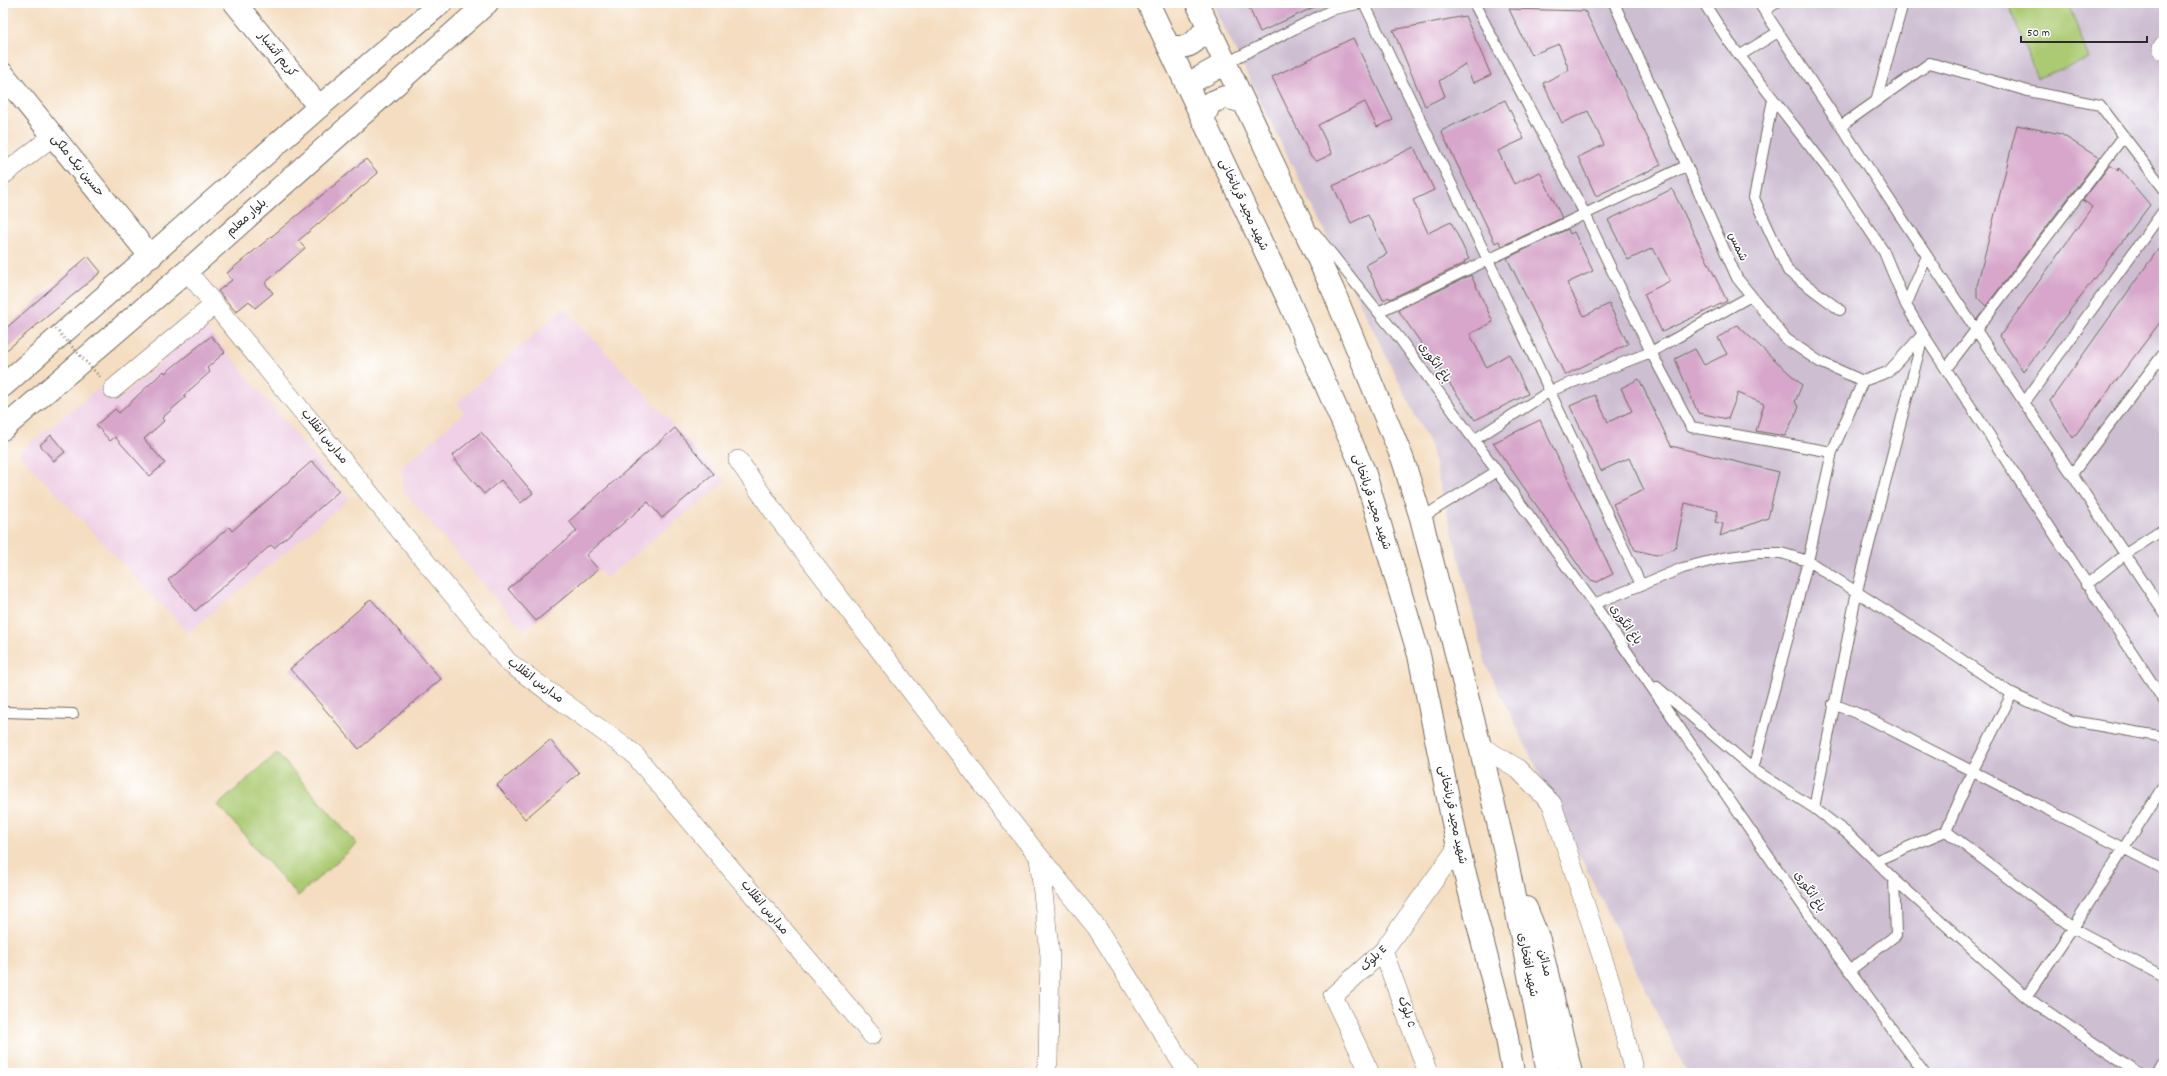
<svg xmlns="http://www.w3.org/2000/svg" width="2167" height="1076" font-family="Dekko,'Playpen Sans Arabic',sans-serif">
<rect width="100%" height="100%" fill="#fff"/>
<filter id="ink" filterUnits="userSpaceOnUse"><feTurbulence type="fractalNoise" baseFrequency=".025" numOctaves="2"/><feDisplacementMap in="SourceGraphic" scale="8" xChannelSelector="R" yChannelSelector="G"/><feConvolveMatrix kernelMatrix="1 2 1 2 8 2 1 2 1" color-interpolation-filters="sRGB"/></filter>
<filter id="wash" filterUnits="userSpaceOnUse"><feTurbulence type="fractalNoise" baseFrequency=".012" numOctaves="4" result="noise"/><feDisplacementMap in="SourceGraphic" scale="16" xChannelSelector="R" yChannelSelector="G"/><feGaussianBlur stdDeviation="0.9" result="paint"/><feColorMatrix in="noise" values="0 0 0 0 0 0 0 0 0 0 0 0 0 0 0 0 0 1.4 0 .05"/><feComposite in="paint" operator="in"/></filter>
<g filter="url(#wash)">
<rect width="100%" height="100%" fill="#f4ddc0"/>
<path fill="#efd0e6" d="M564 308 726 481 606 578 598 569 524 631 403 491 402 467 465 412 457 403Z
M204 325 349 499 188 633 18 453 101 386 117 401Z"/>
<path fill="#cdbed2" d="M1212 3H2164V1073H1687L1486 665 1430 445Z"/>
<path fill="#acca72" stroke="#6c7a4e" d="M2008 3H2068L2089 59 2037 78Z
M277 753 357 844 298 896 218 805Z"/>
<g id="blocks">
<path fill="#d7a6ca" d="M1247 3H1323L1260 32Z
M1509 9 1585 11 1661 165 1596 196 1578 157 1604 145 1588 111 1562 123 1543 83 1569 70 1559 44 1531 55Z
M1465 16 1491 75 1473 83 1465 64 1439 81 1445 96 1425 106 1393 30Z
M1353 38 1393 120 1377 127 1365 102 1318 125 1332 154 1317 161 1311 157 1272 77Z
M1505 100 1524 139 1498 151 1514 184 1540 172 1562 218 1502 246 1499 241 1495 243 1441 131Z
M2017 125 2061 134 2099 158 1986 306 1977 297V286Z
M1414 147 1434 190 1413 200 1428 233 1451 222 1469 259 1464 261 1465 263 1390 299 1389 297 1383 300 1366 265 1387 254 1368 215 1351 223 1333 186Z
M366 159 378 173 298 241 305 248 265 283 273 293 255 308 249 301 236 312 218 291 232 280 227 273Z
M2110 165 2118 171 2119 168 2150 205 2023 372 2000 336 2092 207 2083 200Z
M1672 189 1727 301 1662 332 1644 294 1670 281 1653 248 1628 260 1608 220Z
M1568 229 1570 234 1574 232 1593 271 1567 283 1584 316 1609 304 1628 344 1565 375 1507 258Z
M2164 241V317L2073 438 2050 401Z
M88 256 101 272 3 353V331Z
M1471 275 1493 322 1470 334 1486 367 1509 354 1528 394 1475 420 1398 310Z
M1737 325 1802 385 1795 402 1799 407 1785 436 1756 431 1764 404 1738 393 1728 419 1698 413 1675 359 1695 349 1704 365 1727 354 1718 338Z
M211 336 225 352 207 368 210 372 184 395 186 397 162 418 164 421 144 439 165 463 150 476 115 437 110 441 96 425 115 409 119 413 164 371 165 373Z
M1639 379 1671 446 1779 472 1768 518 1720 536 1723 524 1715 522 1718 511 1685 503 1675 549 1656 555 1635 550 1613 504 1644 490 1629 458 1601 471 1570 406 1595 395 1608 422 1632 411 1621 388Z
M1540 420 1613 574 1597 582 1591 580 1585 575 1493 443Z
M675 428 714 474 662 518 648 502 586 555 598 569 536 621 508 589 577 531 569 521Z
M481 432 533 493 521 503 501 480 484 494 452 456Z
M51 435 65 452 54 461 40 445Z
M312 461 339 491 274 548 271 545 195 611 168 580 229 527 232 531Z
M371 599 441 679 359 749 290 669Z
M550 740 579 773 525 819 497 785Z"/>
</g>
</g>
<g filter="url(#ink)">
<use href="#blocks" fill-opacity="0" stroke="#71695f" stroke-width="1"/>
<g fill="none" stroke-linecap="round" stroke-linejoin="round">
<defs>
<path id="service" d="M1364 3 1488 260 1641 585
M1474 3 1585 214 1651 352 1691 427 1832 452
M1614 3 1737 278 1786 339 1820 362 1863 381 1888 372 1923 334
M1704 3 1729 42 1836 180 1884 252 1906 305 1923 334 2164 701
M1759 3 2164 613
M1764 11 1776 3
M1739 56 1778 32
M1226 63 1334 9 1362 3
M1773 99 1754 198 1788 271 1840 310
M1876 101 1903 3
M1841 126 1930 63 2028 91 2100 105 2164 189
M1315 233 1400 339 1594 604 1816 925 1924 1073
M1906 305 1927 256
M1378 312 1686 166
M1946 369 2124 136
M2024 403 2164 210
M1474 440 1550 391 1651 352 1751 296
M2072 474 2164 353
M1421 518 1497 471
M2086 585 2124 555 2164 529
M1594 604 1683 568 1722 558 1758 553H1781L1808 561 1937 643 2012 694 2072 721 2164 737
M1657 687 1753 769 1814 808 1848 834 1894 879 2026 997 2138 1073
M1833 704 1864 716 2164 869
M3 712 73 714
M1753 769 1808 561 1832 452 1863 381
M1814 808 1857 591 1923 336
M1946 831 2073 928 2164 977
M1875 861 1946 831 1972 772 2012 694
M1849 971 1896 935 1894 879
M2026 997 2073 928 2164 785
M2159 1073 2164 1064"/>
<path id="minor" d="M2164 45 2162 48 2164 51
M3 175 53 136
M187 271 508 662 633 753 872 1035
M113 389 215 304
M738 460 776 515 1021 834 1097 928 1188 1073
M1480 746 1517 768 1552 804 1615 996 1634 1073
M1039 857 1050 956 1048 1062 1045 1073
M1383 951 1428 1073
M1370 1073 1333 996 1383 951 1458 847"/>
<path id="tertiary" d="M235 3 319 107
M3 74 151 257"/>
<path id="secondary" d="M1148 3 1287 297 1364 471 1419 655 1458 847 1506 1032 1513 1073
M1197 3 1333 290 1403 460 1421 518 1480 746 1506 856 1548 1073
M1168 46C1190 50 1195 43 1208 26
M1186 85 1226 63
M1203 120 1210 103 1225 97 1244 102
M1526 908 1539 940 1571 1073"/>
<path id="primary" d="M3 386 319 107 441 3
M3 429 187 271 487 3"/>
</defs>
<use href="#service" stroke="#71695f" stroke-width="12"/>
<use href="#minor" stroke="#71695f" stroke-width="20"/>
<use href="#tertiary" stroke="#71695f" stroke-width="24"/>
<use href="#secondary" stroke="#71695f" stroke-width="24"/>
<use href="#primary" stroke="#71695f" stroke-width="24"/>
<use href="#service" stroke="#fff" stroke-width="10"/>
<use href="#minor" stroke="#fff" stroke-width="19"/>
<use href="#tertiary" stroke="#fff" stroke-width="22"/>
<use href="#secondary" stroke="#fff" stroke-width="22"/>
<use href="#primary" stroke="#fff" stroke-width="22"/>
<path stroke="#71695f" stroke-width="2.5" stroke-dasharray="1 3" stroke-linecap="butt" d="M53 326 100 377"/>
</g>
</g>
<g text-anchor="middle" dominant-baseline="central" stroke-width="3.5" stroke-linejoin="round" paint-order="stroke">
<g font-size="12" fill="#2b2b2b" stroke="#fff">
<text transform="translate(277 55) rotate(51)">کریم آتشبار</text>
<text transform="translate(77 166) rotate(51)">حسین نیک ملکی</text>
<text transform="translate(1243 205) rotate(65)">شهید مجید قربانخانی</text>
<text transform="translate(247 218) rotate(-42)">بلوار معلم</text>
<text transform="translate(1737 247) rotate(65)">شمس</text>
<text transform="translate(1434 363) rotate(54)">باغ انگوری</text>
<text transform="translate(324 437) rotate(51)">مدارس انقلاب</text>
<text transform="translate(1371 502) rotate(72)">شهید مجید قربانخانی</text>
<text transform="translate(1625 625) rotate(55)">باغ انگوری</text>
<text transform="translate(535 681) rotate(37)">مدارس انقلاب</text>
<text transform="translate(1452 815) rotate(78)">شهید مجید قربانخانی</text>
<text transform="translate(1809 892) rotate(56)">باغ انگوری</text>
<text transform="translate(764 908) rotate(50)">مدارس انقلاب</text>
<text transform="translate(1374 959) rotate(-45)">بلوک E</text>
<text transform="translate(1544 963) rotate(76)">مدائن</text>
<text transform="translate(1527 965) rotate(79)">شهید افتخاری</text>
<text transform="translate(1406 1012) rotate(70)">بلوک C</text>
</g>
</g>
<rect width="2167" height="1076" fill="none" stroke="#fff" stroke-width="16"/>
<path d="M2021 36v6h126v-6" fill="none" stroke="#2b2b2b" stroke-width="2"/>
<text x="2027" y="36" font-size="12" fill="#2b2b2b" stroke="#ffffff" stroke-width="3" paint-order="stroke">50 m</text>
</svg>
